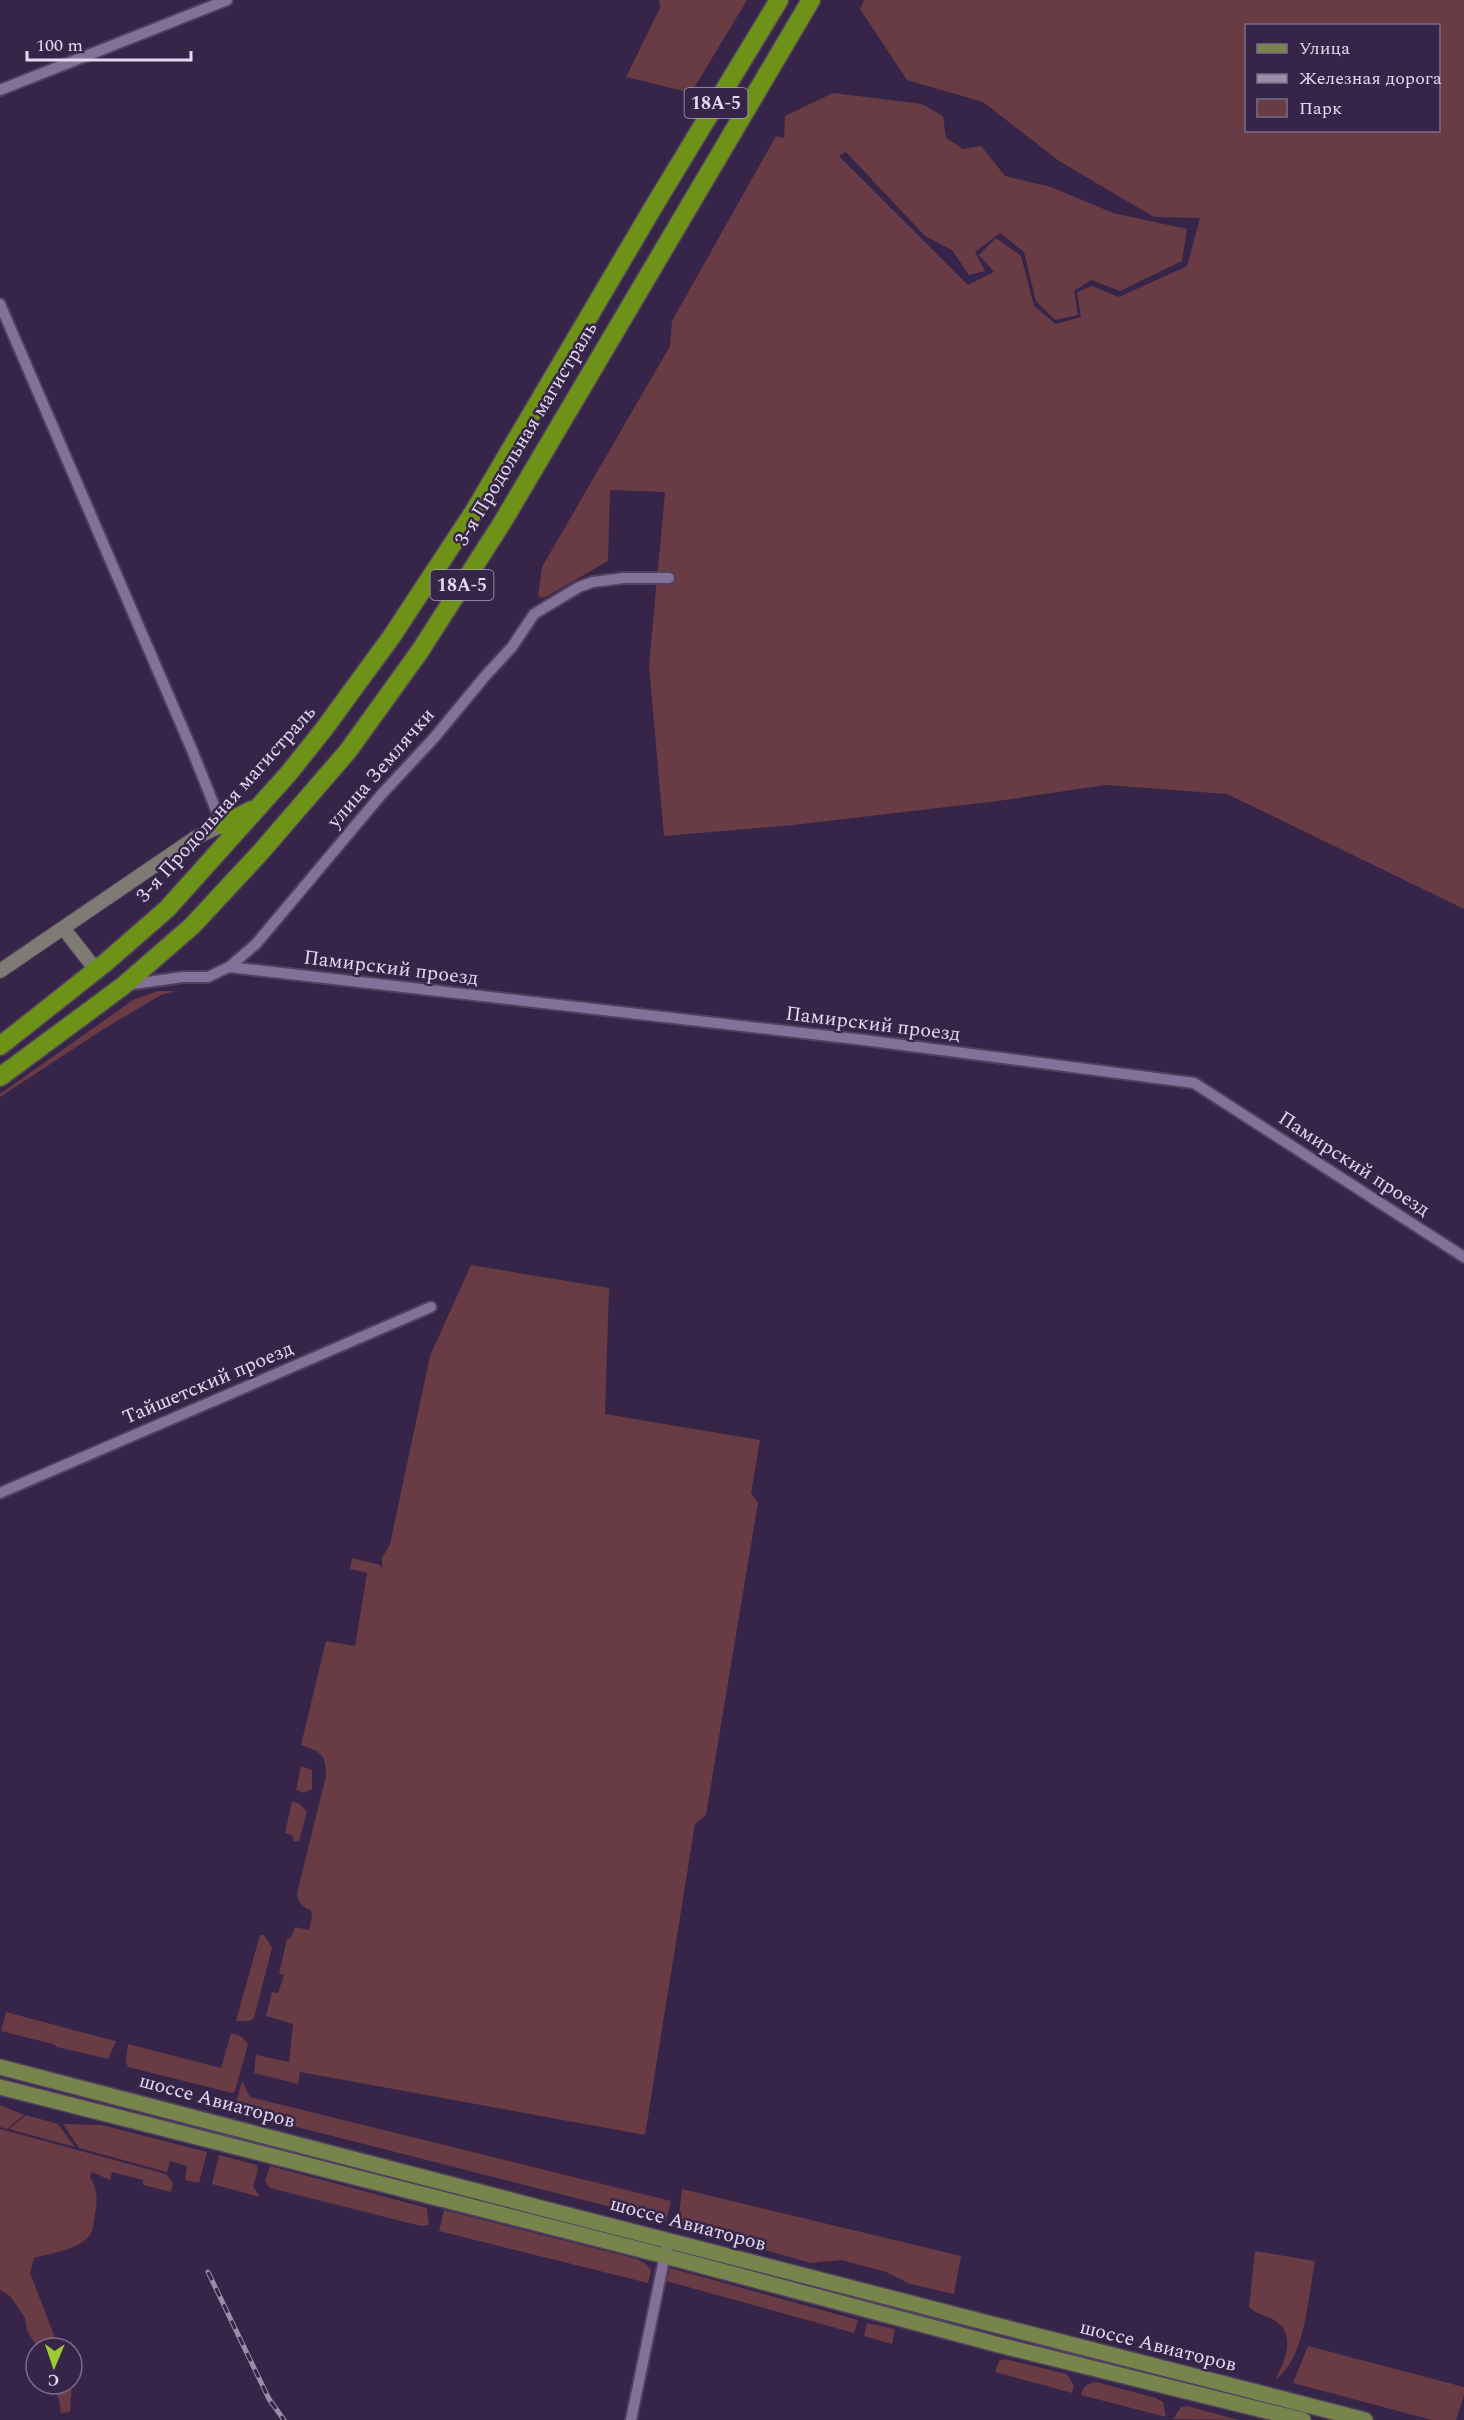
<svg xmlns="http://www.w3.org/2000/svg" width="1464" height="2420" font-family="Spectral,serif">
<rect width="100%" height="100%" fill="#362548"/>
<path fill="#683b45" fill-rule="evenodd" d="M659 0H747L691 93 626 77 660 8Z
M864 0H1464V909L1227 794 1106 785 998 801 793 825 664 836 649 666 665 492 610 490 608 561 544 598 538 596 542 567 670 346 672 321 776 136 784 138 785 116 833 93 922 104 943 116 946 138 963 149 981 146 1005 176 1051 187 1113 213 1187 229 1182 261 1120 291 1091 280 1074 291 1078 315 1055 320 1036 301 1024 252 1000 233 975 252 985 271 969 275 952 250 925 236 846 152 839 156 968 285 994 272 979 255 996 238 1021 256 1034 306 1056 324 1081 317 1077 292 1092 286 1119 297 1187 266 1200 218 1154 217 1059 161 983 102 907 80 860 9ZM1246 26H1438V130H1246Z
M158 991H176L161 995 102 1030 0 1097V1094L133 1000Z
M471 1265 609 1288 605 1414 760 1440 751 1493 758 1503 706 1815 695 1824 645 2135 300 2072 298 2084 254 2073 256 2055 289 2062 293 2024 266 2016 272 1992 278 1993 284 1975 279 1974 287 1939 291 1938 295 1927 309 1930 312 1917 311 1910C302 1908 298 1902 297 1893L326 1776C326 1754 321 1752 301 1745L326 1641 355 1646 367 1573 350 1569 352 1558 380 1565 382 1569V1558L390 1544 430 1356Z
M301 1766 312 1770V1789L304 1793 296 1790Z
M292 1801 300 1804 307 1812 299 1841H294L293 1836 285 1833Z
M260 1935H264L272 1948 254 2018 249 2021H236Z
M6 2012 115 2041H116L108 2059 57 2047 53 2044 1 2031Z
M231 2033 241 2036 248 2044 235 2091 232 2093 128 2067 126 2062 128 2044 221 2068Z
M242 2081 250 2097 671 2201 666 2221 234 2111Z
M0 2105 24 2115 7 2129 0 2127Z
M26 2115 58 2124 75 2147 9 2129Z
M63 2124 102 2125 207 2152 199 2183 185 2180 187 2166 170 2161 167 2172 79 2148Z
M0 2129 166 2174 173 2183 171 2192 143 2185V2180L112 2172 110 2180 92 2172 90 2177C97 2189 98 2199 95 2213 94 2218 94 2225 92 2231 85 2249 51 2253 34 2258L30 2273 59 2348H38L27 2331 25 2318 19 2309 10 2296 0 2290Z
M219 2155 257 2165 258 2170 253 2186 260 2197 212 2184Z
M270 2166 427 2208 429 2225 421 2226 270 2188 265 2181Z
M682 2189 961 2256 954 2294 910 2284 886 2272 841 2260 811 2263 678 2226Z
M444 2210 637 2259 646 2264 651 2270 648 2283 439 2231Z
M1255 2251 1315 2261C1308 2296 1306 2358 1275 2380 1285 2363 1297 2333 1274 2320 1264 2314 1259 2316 1249 2307Z
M670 2268 858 2320 854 2333 666 2281Z
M867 2323 895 2329 892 2344 864 2336Z
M1308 2346 1464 2387V2395L1456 2420H1432L1293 2383Z
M1005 2359 1067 2374 1074 2386 1072 2393 995 2372 999 2361Z
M72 2381 70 2412 61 2413 59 2400 52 2384H72Z
M1096 2382 1156 2398 1163 2402 1166 2417 1081 2395C1083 2386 1087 2384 1096 2382Z
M1187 2406 1239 2420 1173 2419 1181 2407Z"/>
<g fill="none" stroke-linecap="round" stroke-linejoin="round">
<defs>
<path id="street" d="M0 90 227 0
M0 304 192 750 222 825
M229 967 864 1040 1194 1083 1464 1257
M126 985 183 977H208L229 967 256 944 381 795 434 738 486 675 512 647 534 614 579 587 593 582 624 578H669
M0 1493 431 1307
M631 2420 666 2250"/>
<path id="secondary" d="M64 929 96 970
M0 971 195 838 222 825"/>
<path id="primary" d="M0 2067C455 2185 909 2305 1365 2420
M0 2087 665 2256 999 2345 1303 2420"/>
<path id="highway" d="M222 825 252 810
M0 1046 105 963 167 909 289 773 324 729 392 636 473 513 654 206 779 0
M0 1077 123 986 192 926 259 854 348 751 420 651 502 523 811 0"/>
</defs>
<use href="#street" stroke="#50415f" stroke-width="14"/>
<use href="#secondary" stroke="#50415f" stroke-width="16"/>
<use href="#primary" stroke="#50415f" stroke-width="18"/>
<use href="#highway" stroke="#50415f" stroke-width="21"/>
<use href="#street" stroke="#84719a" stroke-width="10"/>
<use href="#secondary" stroke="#7d7b73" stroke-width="14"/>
<use href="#primary" stroke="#77844b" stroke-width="15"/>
<use href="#highway" stroke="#6e9117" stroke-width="18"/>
<defs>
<path id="rail" d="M208 2272 269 2399 284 2420"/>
</defs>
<use href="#rail" stroke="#9a8da8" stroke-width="5"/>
<use href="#rail" stroke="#362548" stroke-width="3" stroke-dasharray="9" stroke-linecap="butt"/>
</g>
<g text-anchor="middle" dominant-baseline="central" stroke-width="5" stroke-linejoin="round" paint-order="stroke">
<g fill="#362548" stroke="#afa3bd" stroke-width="1.5">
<rect x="684.5" y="88" width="63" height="30" rx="4.5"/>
<rect x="430.5" y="570" width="63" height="30" rx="4.5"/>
</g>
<g font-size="18" font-weight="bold" fill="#e3d9ef">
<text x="716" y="103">18А-5</text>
<text x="462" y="585">18А-5</text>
</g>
<g font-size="20" fill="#e3d9ef" stroke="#362548">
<text transform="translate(526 434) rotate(-59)">3-я Продольная магистраль</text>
<text transform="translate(381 768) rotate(-49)">улица Землячки</text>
<text transform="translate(226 804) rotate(-48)">3-я Продольная магистраль</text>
<text transform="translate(391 968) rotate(7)">Памирский проезд</text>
<text transform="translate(873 1024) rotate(7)">Памирский проезд</text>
<text transform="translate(1354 1164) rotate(33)">Памирский проезд</text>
<text transform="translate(208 1383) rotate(-23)">Тайшетский проезд</text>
<text transform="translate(217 2101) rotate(15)">шоссе Авиаторов</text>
<text transform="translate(688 2224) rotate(15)">шоссе Авиаторов</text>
<text transform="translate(1158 2346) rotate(14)">шоссе Авиаторов</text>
</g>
</g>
<rect x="1245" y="24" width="195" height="108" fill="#362548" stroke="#7b6d8b" stroke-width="1.5"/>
<rect x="1257" y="44" width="30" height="9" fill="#77844b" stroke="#7b6d8b" stroke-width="1.5"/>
<text x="1299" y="54" font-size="18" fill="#e3d9ef">Улица</text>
<rect x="1257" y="74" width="30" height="9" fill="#9a8da8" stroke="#7b6d8b" stroke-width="1.5"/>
<text x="1299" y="84" font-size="18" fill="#e3d9ef">Железная дорога</text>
<rect x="1257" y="99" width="30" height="18" fill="#683b45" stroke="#7b6d8b" stroke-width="1.5"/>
<text x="1299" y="114" font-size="18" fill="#e3d9ef">Парк</text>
<g transform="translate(54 2366) rotate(182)"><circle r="28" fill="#362548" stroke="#7b6d8b" stroke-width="1.5"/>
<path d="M0-4.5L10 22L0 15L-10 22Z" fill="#9cca31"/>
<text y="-9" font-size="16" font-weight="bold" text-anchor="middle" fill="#e3d9ef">С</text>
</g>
<path d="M27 51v9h164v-9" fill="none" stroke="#e3d9ef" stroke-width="3"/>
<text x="36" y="51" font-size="18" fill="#e3d9ef" stroke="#362548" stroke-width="4.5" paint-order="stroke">100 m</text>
</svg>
